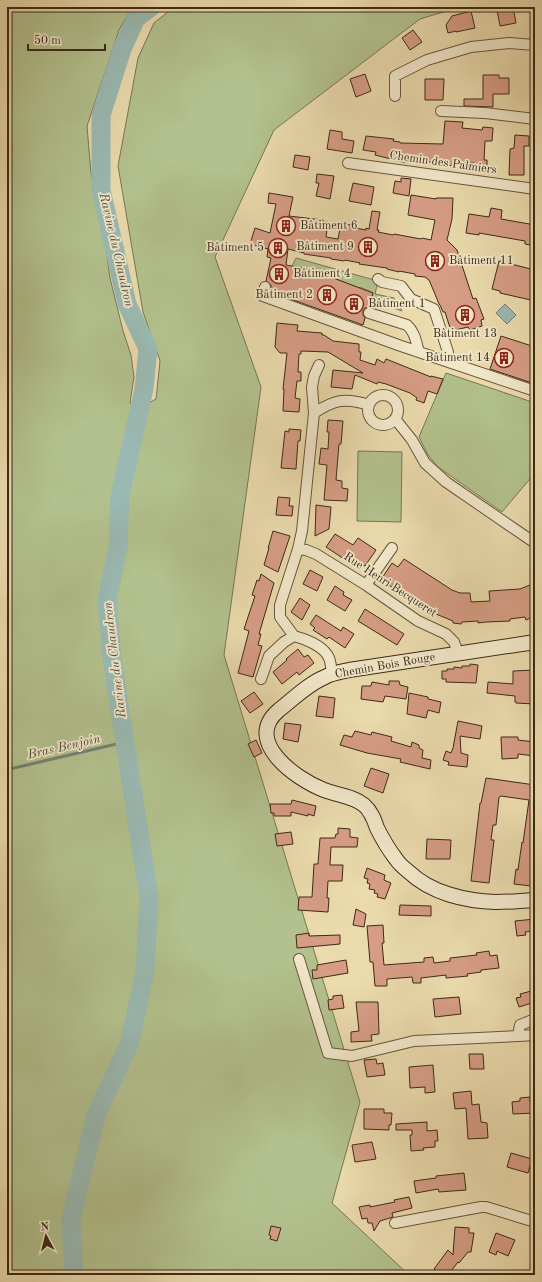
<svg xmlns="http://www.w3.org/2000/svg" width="542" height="1282" font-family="'Old Standard TT',serif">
<rect width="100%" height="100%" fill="#eadaac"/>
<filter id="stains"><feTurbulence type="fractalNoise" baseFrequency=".005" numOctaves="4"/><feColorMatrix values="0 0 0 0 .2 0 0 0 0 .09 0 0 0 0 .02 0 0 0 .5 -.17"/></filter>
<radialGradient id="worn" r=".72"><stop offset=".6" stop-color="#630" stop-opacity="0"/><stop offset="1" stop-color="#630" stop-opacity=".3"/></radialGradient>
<path fill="#b2c18d" stroke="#787653" d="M15 7H132L119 30 87 126 91 173 102 221 110 278 123 331 131 355 134 377 130 403 140 408 156 399 160 361 143 312 118 166 138 58 154 23 174 7H460L420 19 274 130 215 257 261 387 224 655 360 1102 332 1203 409 1275H7V20Z
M296 258 378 281 375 294 394 298 402 311 371 300 373 293 360 287 359 288 328 276 327 277 307 270V269L292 266Z
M446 373 535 403V473L502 512 438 467 428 455 419 437Z
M358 451 402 452 401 522 357 521Z"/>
<path fill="#9ab9b2" stroke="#758075" d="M505 304 516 315 507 324 496 313Z"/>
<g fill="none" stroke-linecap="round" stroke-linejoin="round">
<path stroke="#758075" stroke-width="3" d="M7 770 14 768 125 742"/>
<path stroke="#9ab9b2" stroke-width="19" d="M74 1275 71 1219 96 1115 130 1042 145 970 149 898 112 659 107 599 118 548 120 495 144 389 148 349 127 304 101 190V115L122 49 136 18 151 7"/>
</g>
<path fill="#d69d84" stroke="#3d2a19" d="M513 7 516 23 500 26 497 10Z
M471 11 475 28 456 32V31L448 33 446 25 452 16Z
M413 30 422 42 410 50 402 38Z
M365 74 371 91 356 97 350 79Z
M483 75H499V78H509V94H493V107L464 106V99H483Z
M425 79H444L443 100H425Z
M445 121 463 122 462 128 482 130 483 127 493 128 492 141H485L484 160H487V170H473L474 163 456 162V166L440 165V162H403L375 155 376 152 363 150 366 136 394 139 393 141 400 142V143L443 144Z
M330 130 342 132V139L354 141 352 153 327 149Z
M515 135 529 136V146H524V175H509L510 149 514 148Z
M295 155 310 157 308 170 293 167Z
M317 174 334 176 330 199 316 196 319 183H316Z
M401 178 411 179 409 196 393 193 395 181 401 182Z
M353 183 374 187 371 205 349 201Z
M269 193 293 197 289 216 323 220V222H328L326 237 338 239 341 223 351 225 350 227 366 230V228L369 229 372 211 380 212 377 230H379L378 232 393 235 394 234 421 239 422 238 431 240 435 220 408 215 411 195 436 199V198H453L452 219 447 240 457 250 473 299 476 298 484 319 481 320 482 326 470 330 468 327 451 331 445 312H443L440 305 439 304 435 294 429 280 425 277 415 276V274L399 271V272L387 269V268L359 264 360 263 345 260 344 261 331 259V258L304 254V253L288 249 286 265 307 269 327 277 328 276 373 293 369 307 365 308 363 311V315L365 318 363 325 271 292V285L266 281 271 258 267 257 268 249 250 244 255 228 270 233 276 204 268 203Z
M491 208 502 210 501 219 535 225V246L525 244V241L479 233V235L466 233 469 214 489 217Z
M499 261 535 270V301L500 293V291L492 289Z
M277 323 298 325 297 331 322 333V335H324L333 341 359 344V352H361L360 360 375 365 377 359 384 363 386 359 431 377V376L443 379 437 394 428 391 424 403 416 400 417 398 410 393 386 384 378 382 377 384 355 375 352 389 331 387 333 370 363 373 328 352 301 351V354H299L298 372H301V381H297L295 398 300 399 299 412 283 411 284 389H283L287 353H280L275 347Z
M501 336 535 347V384L490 369Z
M328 420 343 421 341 444H339L336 480 342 481V488L348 489 347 501 324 500 327 465 319 464 321 448 328 449 329 432H327Z
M289 429 301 430 300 441H298L296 469 281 468 285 431 289 432Z
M278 497 290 498 289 506H293L292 516 276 515Z
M316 505 331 507 329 529 315 536Z
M273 531 290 536 278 572 264 565 269 548H268Z
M335 534 353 545 358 538 376 550 365 566 347 555 344 559 326 547Z
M404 559 452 590 460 593H470L471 602 490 601 489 591 520 589 535 583V616L526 620 525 617 510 619V621L486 622 478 623V621L462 622 461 624 453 623V621L436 614 435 616 428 612 429 609 413 599 412 601 397 591 386 583 387 581 382 578 392 563 398 567Z
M310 570 323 577 317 591 303 584Z
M261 574 274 583 259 634H261L258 645 262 646 253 677 238 673 249 631 244 629 255 596 252 595 257 580 259 581Z
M335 586 344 592 343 595 352 600 345 611 327 600Z
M300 598 310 605 302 620 291 612Z
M365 609 404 634 397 645 358 621Z
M316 615 341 631 343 627 354 634 345 648 329 637 327 639 313 630 315 628 310 624Z
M298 649 304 657 308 655 314 663 299 675 297 672 282 684 273 672 287 660 286 659Z
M470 664 478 665 476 683 446 682V679H442V671H447V669H454V667L462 668V666H470Z
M535 670 534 704 516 703V702H515V696L487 693 488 682 513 684V671Z
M389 681H399L400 685 408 687 406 699 385 696 383 702 361 699 362 686H371L372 682 389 685Z
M254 692 263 704 250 713 241 701Z
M409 693 428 697V699L441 702 439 713 428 710 426 718 407 714Z
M319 696 335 698 333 718 316 716Z
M458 721 482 726 480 739 460 736 461 753 468 755 467 767 448 765 449 762 443 760 446 751 451 753 453 748Z
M285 723 301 725 298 742 283 739Z
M355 731 371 735 372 732 392 737 391 741 411 747 412 742 419 745V748L423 750 422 758 431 760 430 769 400 762 401 759 367 753 340 745 344 735 352 737Z
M501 737H518V740L535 742V756L518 754V758L502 759Z
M256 740 262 753 254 757 248 744Z
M371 768 389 774 383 793 364 786Z
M486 778 535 785V856L531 886 514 884 516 869 518 870 522 842 523 843 529 800 501 796 499 797 496 825H493L491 840H494L489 883 471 881 480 803H481Z
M292 800 316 806 314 816 308 814V816L291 812V816H274V813H271L270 804H291Z
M338 828 350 829V837L358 838 357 847H331L330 865H343L342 881H328L327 898H329L328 912 298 910 299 897H312L314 864H318L320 838H335L336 834H338Z
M291 832 293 844 277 846 275 834Z
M427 839 451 840 450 859H426Z
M367 868 385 875 384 880 391 883 385 899 377 897 378 894 374 893 375 890 369 889 370 884 367 883 368 879 364 878Z
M400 905 431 906V916L399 915Z
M356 909 366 914 364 927 353 925Z
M535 919V931L525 932 526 935 517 936 515 921Z
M383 925 384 943H382L384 965 424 962V958L433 957 434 963 450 961V958L477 955 476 953 489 951 490 956 497 955 499 968 481 970V972L467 974 468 976 446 978V975L421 978V983H413L412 977 387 979V986H375L373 962H370L367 926Z
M309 933V936L340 935V944L297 948 296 935Z
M346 960 348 973 313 979 312 970H317V965Z
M535 990V1002L519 1007 516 998 521 997 520 994Z
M342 995 344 1008 329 1010 328 1000 333 999V996Z
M459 997 461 1014 435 1017 433 999Z
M356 1002H378L379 1034 371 1035 372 1041 351 1042V1032L359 1031Z
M469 1054H483L484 1069H470Z
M376 1059 377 1064 383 1063 385 1075 367 1077 364 1060Z
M433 1065 435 1092 425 1093V1087L410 1088 409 1067Z
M471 1091 472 1105 479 1104 481 1122 487 1123 488 1138 468 1139 466 1108 455 1109 453 1093Z
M530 1097V1101L535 1100V1113L513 1114 512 1102 520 1101V1098Z
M364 1109H384V1113H392L391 1125H389V1130L364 1129Z
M427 1122V1131L437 1130 438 1141H435V1147L423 1148 424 1150 411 1151 410 1135H412V1130H396V1124Z
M372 1142 376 1159 355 1162 352 1145Z
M511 1153 532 1159 528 1173 507 1167Z
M464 1173 466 1190 439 1192 438 1189 416 1193 414 1181 436 1178V1176Z
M409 1197 412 1208 392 1213 393 1217 380 1221 374 1231 372 1223H368L367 1218 362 1219 359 1207 370 1205V1207L395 1202 394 1200Z
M271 1226 281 1228 277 1241 270 1239 271 1236 269 1235Z
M455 1227 469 1228V1233H474L471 1252H468L459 1263 458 1262 448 1275H442L434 1269 448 1250 453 1255Z
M496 1233 515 1240 508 1256 497 1251 496 1255 489 1252Z"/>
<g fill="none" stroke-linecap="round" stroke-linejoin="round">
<defs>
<path id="street" d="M395 96V76L427 60 471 47 509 43 535 45
M441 111 485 113 535 119
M348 163 535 189
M378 279 382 282 401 286 411 299 434 309 448 352V361
M265 287 263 296 401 346 535 391
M369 313 407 325C415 332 416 342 419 352
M319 365 314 376 312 387 314 413 302 531 298 549 280 605V617L294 636C305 639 324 646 329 658 331 662 331 669 332 674
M368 410a15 15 0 1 1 30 0a15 15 0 1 1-30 0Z
M314 413C334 400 345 397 369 405
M396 420 412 440 425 463 446 482 535 543
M298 549 306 550 316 554 366 585 418 621 446 634 454 642 458 653
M366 585 392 548
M261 679 269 656 284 642 294 636
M299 959 328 1053 352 1056 414 1041 518 1036
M535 1019 520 1025 518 1036 535 1035
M395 1223 481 1207H486L535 1222"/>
<path id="secondary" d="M535 642 349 670C341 672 332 673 325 677 308 684 293 699 279 710 242 741 296 779 324 790 337 795 353 796 364 805 371 811 374 819 377 828 382 838 389 850 396 859 399 864 404 868 409 872 431 893 465 901 496 902 509 902 522 901 535 900"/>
</defs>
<use href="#street" stroke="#68563e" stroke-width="12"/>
<use href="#secondary" stroke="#3d2a19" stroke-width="16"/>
<use href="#street" stroke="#f1e7c9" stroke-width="10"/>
<use href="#secondary" stroke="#f1e7c9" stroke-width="14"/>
</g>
<defs>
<symbol id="building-ring" viewBox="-11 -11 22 22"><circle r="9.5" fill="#f1e7c9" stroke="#8f2418" stroke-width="1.5"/><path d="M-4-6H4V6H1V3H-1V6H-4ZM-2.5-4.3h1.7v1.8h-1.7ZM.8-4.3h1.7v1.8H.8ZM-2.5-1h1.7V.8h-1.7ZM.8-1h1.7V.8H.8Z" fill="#8f2418"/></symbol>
</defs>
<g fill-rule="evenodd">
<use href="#building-ring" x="275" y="215" width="22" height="22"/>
<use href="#building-ring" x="357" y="236" width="22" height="22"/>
<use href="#building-ring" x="267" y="237" width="22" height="22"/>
<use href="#building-ring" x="424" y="250" width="22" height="22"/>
<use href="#building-ring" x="268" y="263" width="22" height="22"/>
<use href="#building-ring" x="316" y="284" width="22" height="22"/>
<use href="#building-ring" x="343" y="293" width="22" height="22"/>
<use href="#building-ring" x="454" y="304" width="22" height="22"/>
<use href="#building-ring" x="493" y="347" width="22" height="22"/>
</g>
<g text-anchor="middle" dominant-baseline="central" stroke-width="3.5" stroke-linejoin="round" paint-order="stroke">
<g font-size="12" fill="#3d2a19" stroke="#f1e7c9">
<text transform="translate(443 163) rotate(8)">Chemin des Palmiers</text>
<text transform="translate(390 585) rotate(33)">Rue Henri Becqueret</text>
<text transform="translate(385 666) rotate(-10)">Chemin Bois Rouge</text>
</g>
<g font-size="12" fill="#3d2a19" stroke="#f1e7c9" text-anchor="start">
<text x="300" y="226">Bâtiment 6</text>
<text x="354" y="247" text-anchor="end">Bâtiment 9</text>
<text x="264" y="248" text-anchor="end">Bâtiment 5</text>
<text x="449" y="261">Bâtiment 11</text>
<text x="293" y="274">Bâtiment 4</text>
<text x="313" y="295" text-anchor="end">Bâtiment 2</text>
<text x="368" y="304">Bâtiment 1</text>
<text x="465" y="334" text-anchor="middle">Bâtiment 13</text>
<text x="490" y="358" text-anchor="end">Bâtiment 14</text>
</g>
<g font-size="13" font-style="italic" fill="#544e3f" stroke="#f1e7c9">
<text transform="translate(116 250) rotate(77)">Ravine du Chaudron</text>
<text transform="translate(115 660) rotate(-97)">Ravine du Chaudron</text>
<text transform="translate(64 747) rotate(-13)">Bras Benjoin</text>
</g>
</g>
<rect width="542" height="1282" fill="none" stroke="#eadaac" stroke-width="24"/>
<rect x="8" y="8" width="526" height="1266" fill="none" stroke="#3d2a19" stroke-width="2"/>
<rect x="12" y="12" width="518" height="1258" fill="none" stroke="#3d2a19"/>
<g transform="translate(46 1236) rotate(353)" stroke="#f1e7c9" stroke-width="3" paint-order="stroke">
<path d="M0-3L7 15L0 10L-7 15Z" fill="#3d2a19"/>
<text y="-6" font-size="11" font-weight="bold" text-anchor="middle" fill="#3d2a19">N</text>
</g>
<path d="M28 44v6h77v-6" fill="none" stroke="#3d2a19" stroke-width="2"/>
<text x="34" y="44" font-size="12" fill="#3d2a19" stroke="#f1e7c9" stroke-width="3" paint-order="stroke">50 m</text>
<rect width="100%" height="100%" filter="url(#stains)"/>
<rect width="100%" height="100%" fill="url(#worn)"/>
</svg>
